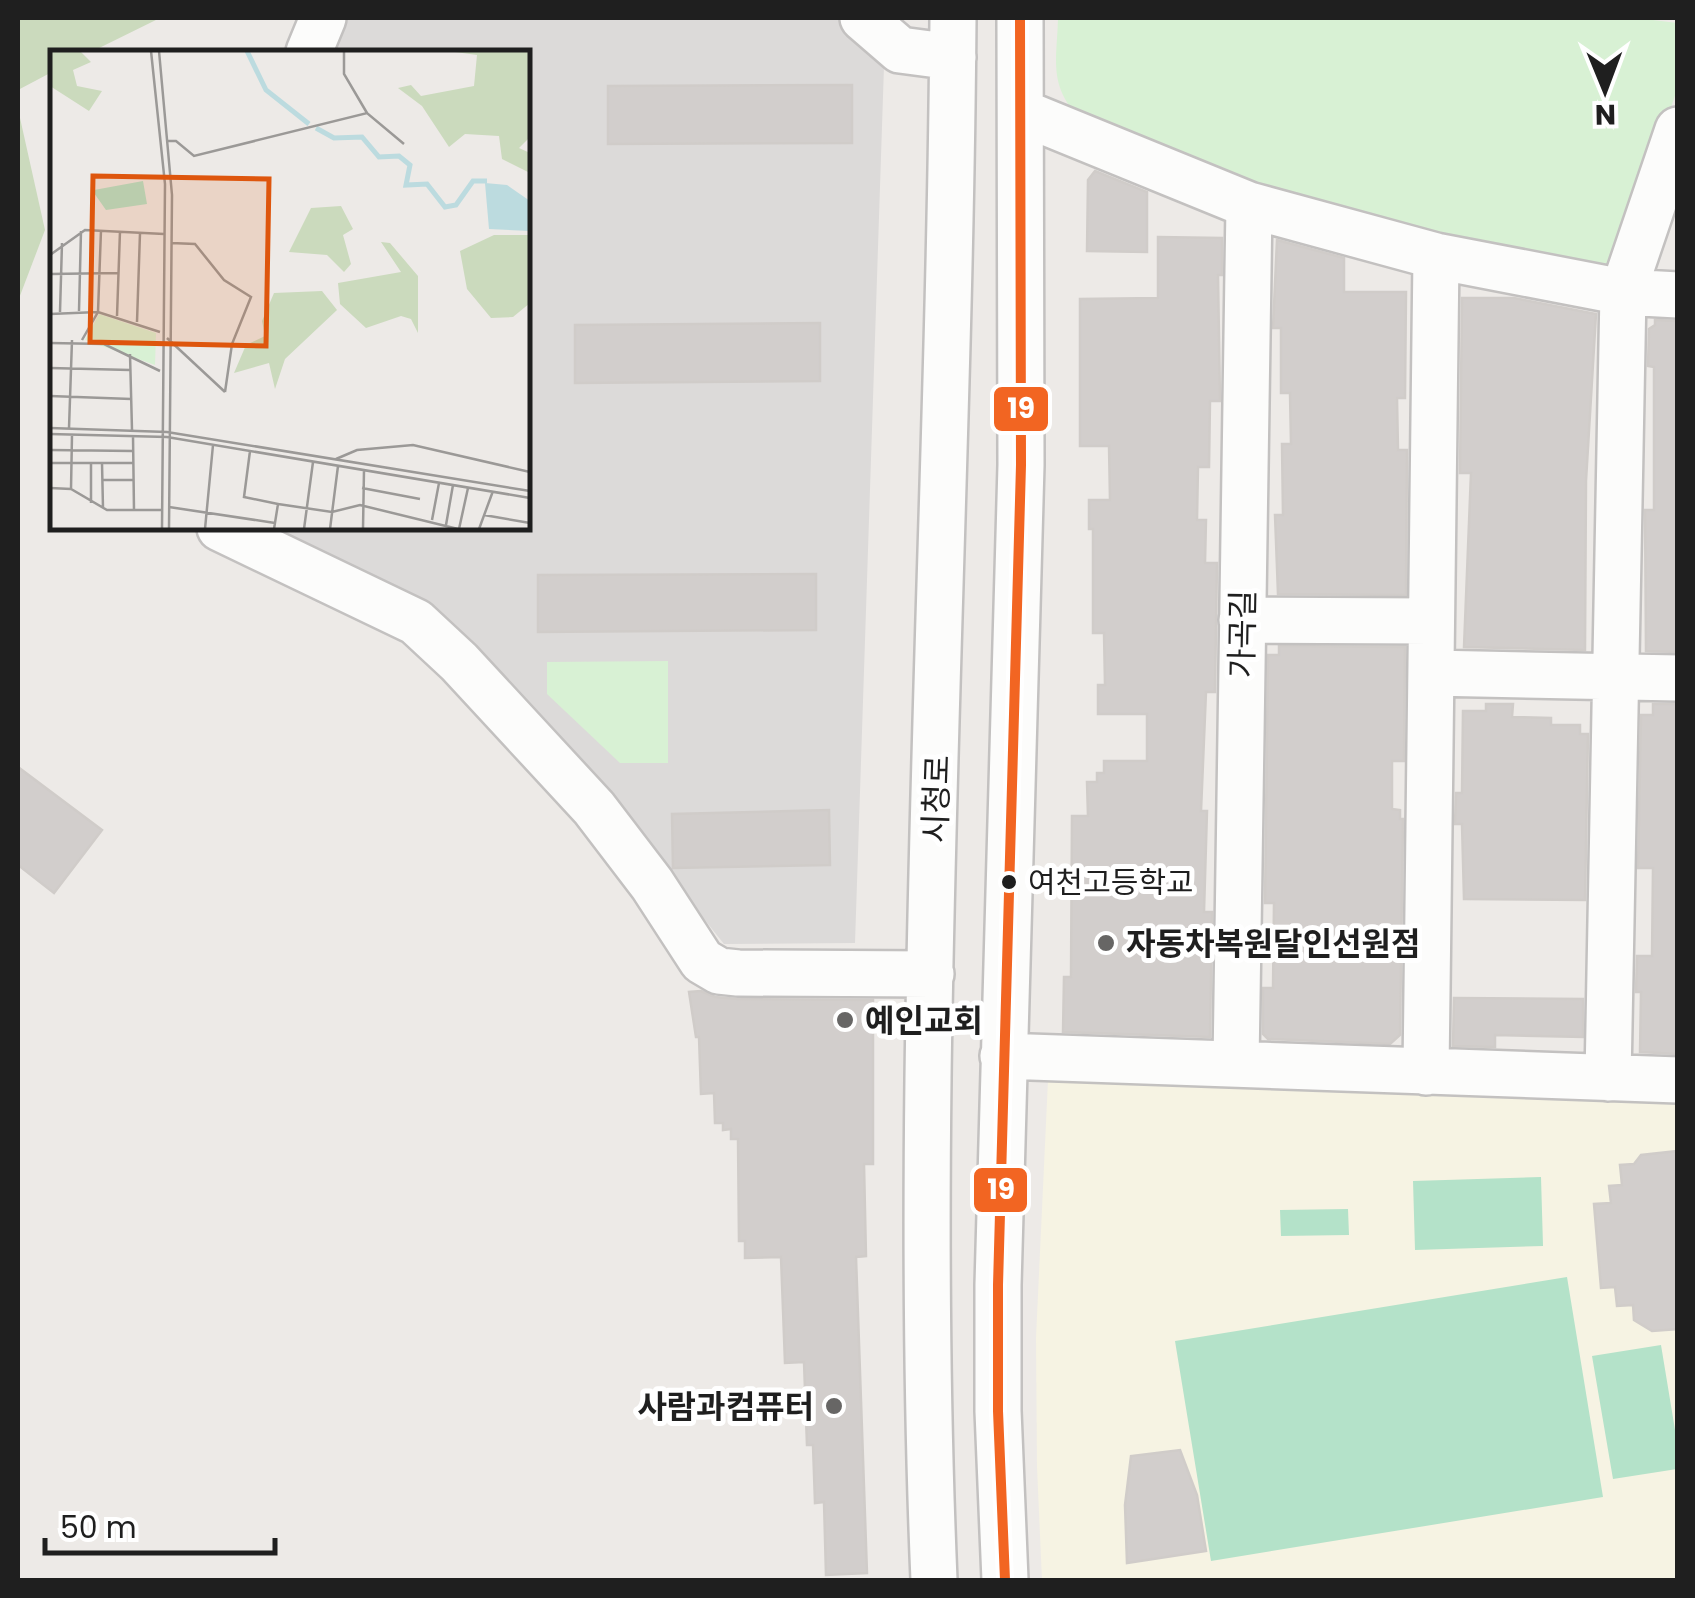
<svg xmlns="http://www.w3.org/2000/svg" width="1695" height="1598" font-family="Poppins,'Noto Sans KR',sans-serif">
<rect width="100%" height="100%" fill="#edeae7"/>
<path fill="#dcdad9" d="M336 18H836L884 66 855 943 724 944 653 855 542 730 252 528H528V52H325Z"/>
<path fill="#f6f3e3" d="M1048 1080 1677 1104V1580H1042L1037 1467 1036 1338Z"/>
<path fill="#cbdabd" d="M18 18H160L91 52H52V72L18 90Z
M18 109 45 230 18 301Z"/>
<path fill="#d8f1d4" d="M1058 18H1637L1677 23V90L1613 272 1475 246 1295 200 1079 118C1048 84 1057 60 1058 18Z
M668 661V763H620L547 694V662Z"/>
<path fill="#b4e2c9" d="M1541 1177 1543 1246 1415 1250 1413 1181Z
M1348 1209 1349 1235 1281 1236 1280 1210Z
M1567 1277 1603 1497 1211 1561 1175 1341Z
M1661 1345 1677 1442V1469L1613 1479 1592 1356Z"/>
<path fill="#d2cecc" stroke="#d0ccc9" stroke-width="2.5" d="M852 85V143L608 144V86Z
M1095 171 1147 192V252L1087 251 1088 180Z
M1158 237 1222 238V275H1218L1220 401H1210L1209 467H1198L1197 520H1206L1205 563H1217L1215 692H1206L1201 811H1207L1204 912H1212L1210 1037 1063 1032 1064 977H1071L1072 816H1088L1087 782H1097V773H1104V761H1147V714H1098V685H1105L1104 633H1093V529H1089V500H1110L1109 446H1080V299L1158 298Z
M1277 240 1344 258V292H1406L1405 398H1397L1398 450H1407L1406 595 1278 594 1275 515H1283L1282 444H1291L1290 393H1281V328H1273Z
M1462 298H1514L1596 314 1586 481 1585 650 1464 647 1471 473H1460Z
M1655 320 1678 321V652L1646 651 1645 510H1654V367L1648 366 1649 329 1655 325Z
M820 323V381L575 383V325Z
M816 574V630L538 632V575Z
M1279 646 1405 647 1404 761H1392V809L1400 810V819H1403L1400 1035 1390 1044 1268 1039 1263 1034V988H1273L1274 903H1265L1268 655H1279Z
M1486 704H1513L1512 717 1551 718V725H1580V734H1588L1585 900 1464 899 1462 824H1455L1456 793H1462L1463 711H1486Z
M1653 704H1678V1054L1640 1052 1641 992H1636L1637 956H1652L1653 868H1638L1641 715H1653Z
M18 767 102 830 54 893 18 865Z
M829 810 830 865 673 868 672 814Z
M701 991 715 997 738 999 873 1000V1164H864L866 1256 856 1257 867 1573 826 1575 824 1502 815 1503 813 1445H807L804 1362 785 1363 781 1257 745 1258V1241H739L738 1139H731V1129L723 1130V1123H715L714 1093 701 1094 699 1037H696L689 992Z
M1454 998 1583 999V1037L1495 1035V1047L1453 1046Z
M1678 1151V1329L1652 1331 1634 1320 1633 1305 1617 1306 1615 1287 1601 1288 1594 1204 1611 1203 1609 1186 1622 1185 1620 1165 1634 1164 1641 1155Z
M1180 1450 1197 1495 1206 1551 1127 1563 1125 1505 1131 1456Z"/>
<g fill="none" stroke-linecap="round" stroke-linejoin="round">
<defs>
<path id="minor" d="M863 18 900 50 953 57
M309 52 323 18
M1021 112 1249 205 1436 256 1623 292 1678 295
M220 528 416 622 459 662 594 808 652 884 702 961 719 971 738 973 931 974
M1242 620 1431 621
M1431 673 1678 678
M1003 1056 1678 1080
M1236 1064 1249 205
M1426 1072 1436 256
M1608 1078 1623 292 1678 130
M934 1580C912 1060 949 538 953 18
M1005 1580 998 1411V1285L1021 465 1020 18"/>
</defs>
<use href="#minor" stroke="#c3c1c0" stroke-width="50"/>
<use href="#minor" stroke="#fcfcfb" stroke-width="45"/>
<defs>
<path id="bus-1" d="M1005 1580 998 1411V1285L1021 465 1020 18"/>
</defs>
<use href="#bus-1" stroke="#fff" stroke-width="18"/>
<use href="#bus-1" stroke="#f26522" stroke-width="10"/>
</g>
<circle fill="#1f1f1f" stroke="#fff" stroke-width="4" cx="1009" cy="882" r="9"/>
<g fill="#676665" stroke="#fff" stroke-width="4">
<circle cx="1106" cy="943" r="10"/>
<circle cx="845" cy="1020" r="10"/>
<circle cx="834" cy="1406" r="10"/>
</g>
<g text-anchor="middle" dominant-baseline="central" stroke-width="10" stroke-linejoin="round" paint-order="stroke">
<g font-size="30" fill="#1f1f1f" stroke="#fff" text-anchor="start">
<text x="1028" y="882">여천고등학교</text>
</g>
<g font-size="32" fill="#1f1f1f" stroke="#fff">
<text transform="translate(1242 634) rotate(-89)">가곡길</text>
<text transform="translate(936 799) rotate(-88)">시청로</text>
</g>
<g font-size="32" font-weight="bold" fill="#1f1f1f" stroke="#fff" text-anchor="start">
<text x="1126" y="943">자동차복원달인선원점</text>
<text x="865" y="1020">예인교회</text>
<text x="814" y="1406" text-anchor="end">사람과컴퓨터</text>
</g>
</g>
<g transform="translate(50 50)">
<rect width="480" height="480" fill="#edeae7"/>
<path d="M0 1H30L41 12 23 20 27 36 52 41 39 61 0 36ZM398 1H480V87L469 98 480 103V123L452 109 449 86 415 84 399 97 372 56 348 38 361 35 371 46 424 36 427 5ZM291 156 303 179 293 185 301 214 294 222 277 205 239 202 261 158ZM444 185H480V253L463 267 441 268 417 239 410 201ZM331 192 340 193 368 226V283L361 269 351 266 316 278 290 254 288 233 351 222ZM272 241 287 260 235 309 225 339 219 313 184 323 196 295 215 286 212 271 224 243Z" fill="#cbdabd"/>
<path d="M49 264 106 283 105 315 35 290Z" fill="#d8f1d4"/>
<path d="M93 131 97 154 56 160 44 143 40 151 44 140Z" fill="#b4e2c9"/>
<path d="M435 133 457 135 480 151V181L439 179Z" fill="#bcdbdf"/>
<path fill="none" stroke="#bcdbdf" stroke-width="5" d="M197 1 216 40 259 74M266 78 284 88 312 87 329 107 349 106 360 115 356 135 377 134 395 157 406 155 423 131H437"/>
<path fill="none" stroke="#9b9997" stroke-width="2.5" d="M101 1 115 134 112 479M109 1 122 145 119 479M294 1V24L317 63M116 91H126L144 106 317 63 354 94M121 193 145 194 174 230 201 247 182 294 175 342M0 205 35 180 114 184M0 224 69 223M29 261 31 181M10 262 12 193M0 264 48 262 110 282M67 266 70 181M87 272 90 183M117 288 175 342M32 290 48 262 51 180M0 293 54 294 110 321M80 304 82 380M0 318 80 320M0 346 81 349M0 378 117 382 480 441M19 378 22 290M0 384 117 387 480 448M83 386 84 460M0 400 83 401M200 401 194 447 228 454 224 479M286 409 307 400 363 395 480 422M0 413H83M41 413V453M52 413 53 458M53 430H83M0 438 21 439 57 460H112M312 438 370 449M21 439 22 385M228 454 282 462 310 455 408 479M119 457 225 473M434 465 480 473M382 470 389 433M396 475 403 435M155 479 163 395M254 479 263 412M280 479 288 416M313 479 314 420M409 479 418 438M429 479 443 441"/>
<path fill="#de560d" fill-opacity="0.15" stroke="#de560d" stroke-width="5" d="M43 126 219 129 216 296 40 292Z"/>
<rect width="480" height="480" fill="none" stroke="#1f1f1f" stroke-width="5"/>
</g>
<g stroke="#fff" stroke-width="4">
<rect x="992" y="385" width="58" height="48" rx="10" fill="#f26522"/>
<rect x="972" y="1166" width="57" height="48" rx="10" fill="#f26522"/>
</g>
<g font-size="28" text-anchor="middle" font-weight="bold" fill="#fff">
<text x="1021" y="418">19</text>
<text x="1001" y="1199">19</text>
</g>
<rect width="1695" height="1598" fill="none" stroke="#1f1f1f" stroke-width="40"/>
<g transform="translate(1605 90) rotate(179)" stroke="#ffffff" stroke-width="8" paint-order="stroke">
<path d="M0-8L18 38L0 25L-18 38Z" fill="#1f1f1f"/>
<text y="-15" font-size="28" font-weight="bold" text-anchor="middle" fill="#1f1f1f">N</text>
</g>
<path d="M45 1538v15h230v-15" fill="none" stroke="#1f1f1f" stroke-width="5"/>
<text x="60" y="1538" font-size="30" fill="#1f1f1f" stroke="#ffffff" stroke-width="8" paint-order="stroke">50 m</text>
</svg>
